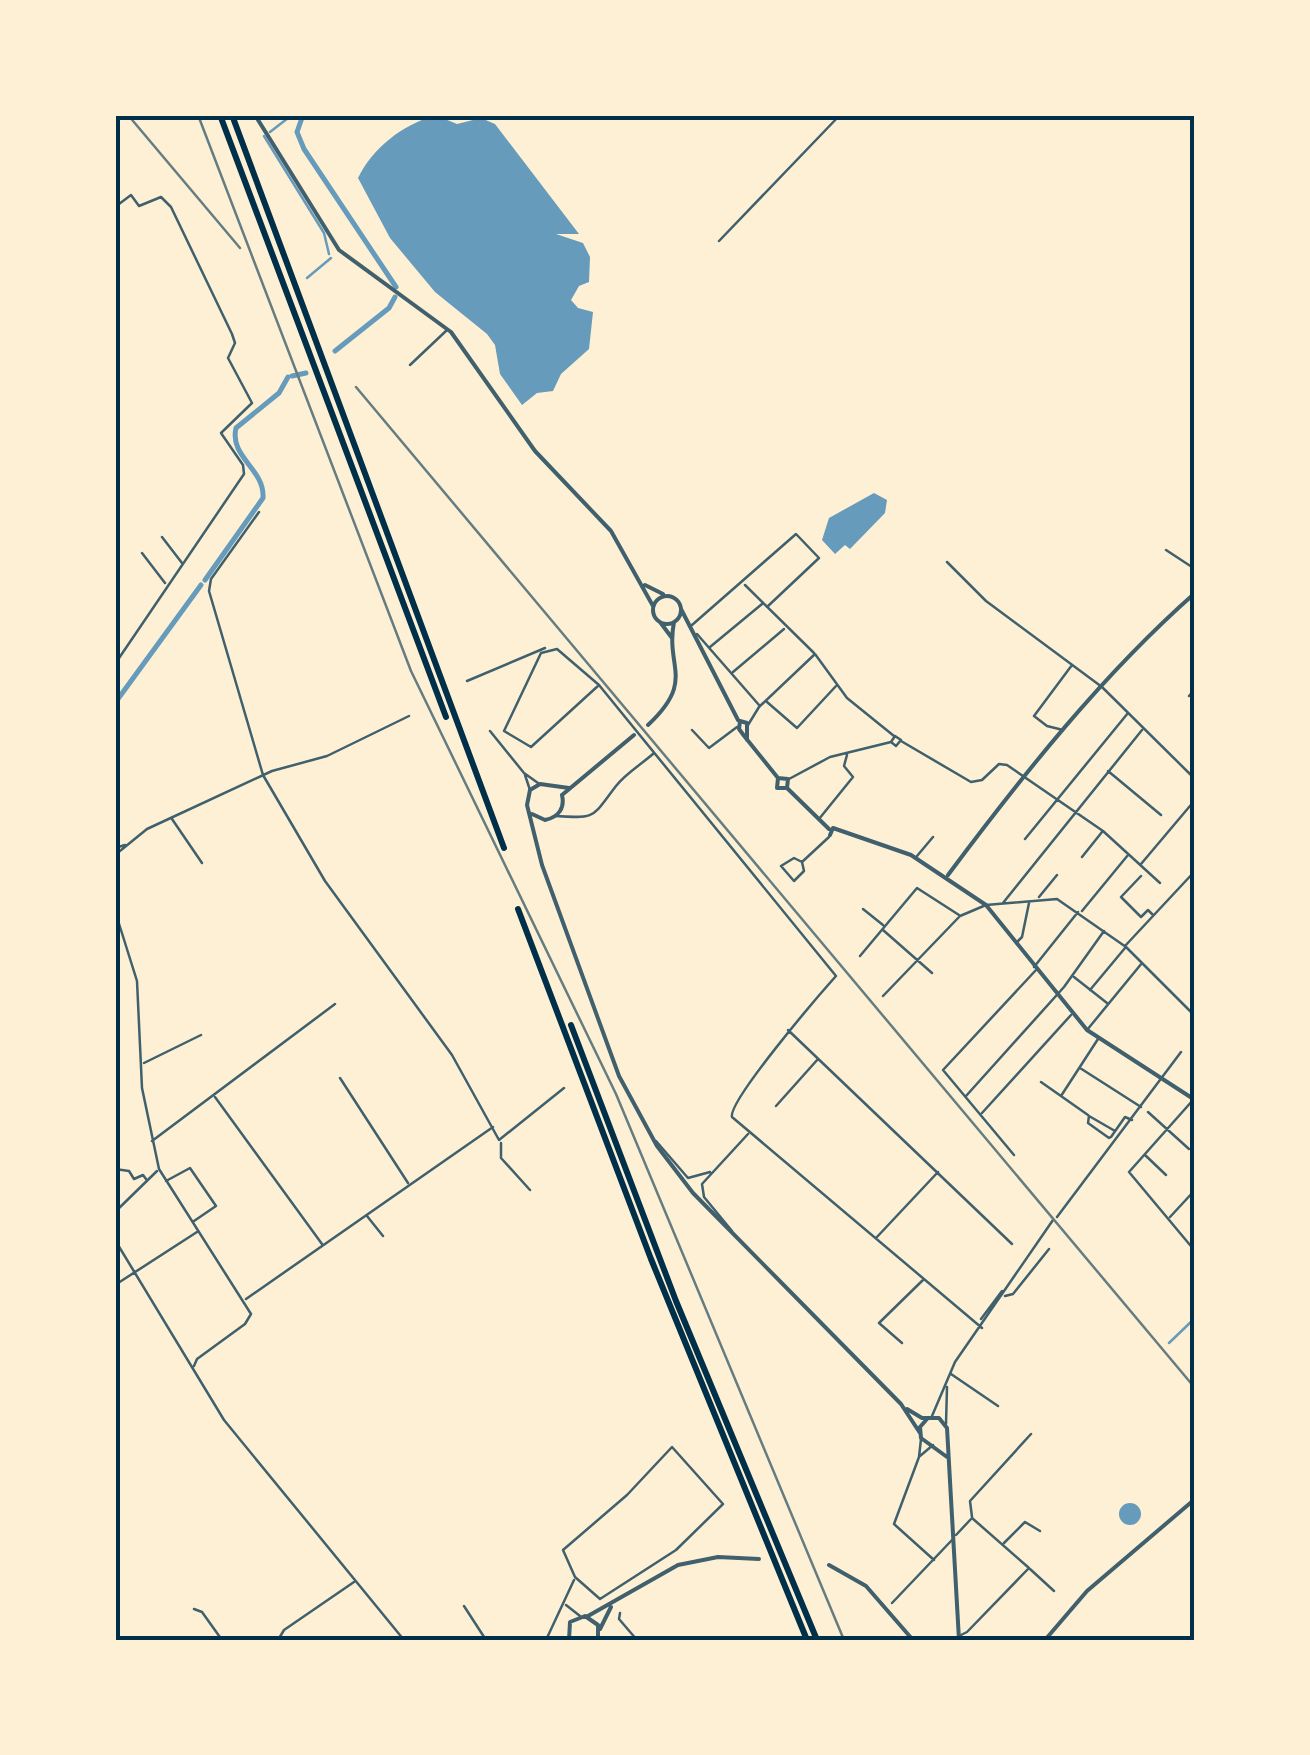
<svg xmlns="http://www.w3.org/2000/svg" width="1310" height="1755" font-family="Manrope,sans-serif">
<rect width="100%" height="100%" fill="#fdf0d5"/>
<path fill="#669bbc" d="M435 115 457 124 481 118 495 124 579 234H556L583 243 590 257 589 282 579 286 571 300 578 308 593 312 589 349 561 374 553 391 537 393 522 405 500 374 495 345 487 334 435 292 390 238 358 178C374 146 402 126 435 115Z
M874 493 887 500 885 513 850 549 845 545 835 554 822 540 829 518Z
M1119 1514a11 11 0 1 1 22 0a11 11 0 1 1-22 0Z"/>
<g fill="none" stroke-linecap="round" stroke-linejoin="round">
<path stroke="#669bbc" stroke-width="2.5" d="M270 132 292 115
M264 136 324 233 329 254
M307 278 331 258
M1169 1343 1195 1318"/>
<path stroke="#669bbc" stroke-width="5" d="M303 115 297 132 304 149 396 287
M335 351 389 308 395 297
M292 376 306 373
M205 580 263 498C265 469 229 457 236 428L279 393 288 377
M115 703 201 585"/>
<path stroke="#3f606c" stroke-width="2.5" d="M115 207 131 195 139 206 161 197 171 207 232 334 235 343 228 358 252 403 221 433 243 465 244 474 115 664
M719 241 840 115
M410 365 447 330
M259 512 211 579 209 591 263 775 325 881 452 1055 499 1140 564 1088
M162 537 182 563
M1166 550 1195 569
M142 553 165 583
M947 562 986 601 1102 687 1195 779
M745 585 814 653
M692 625 796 534 819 558 767 607
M697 634 759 705
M710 647 762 604
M733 672 784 629
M467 681 545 648
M599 685 531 747 504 731 541 653 557 649 599 685 836 976C819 995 728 1101 732 1117L982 1328
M1189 696 1195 689
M767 702 797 728 836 686
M748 725 759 707 815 654 847 698 894 736
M692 730 709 748 737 727
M1063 730 1047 726 1034 716 1072 665
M490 731 524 773 538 783
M895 736 901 740 896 746 891 742Z
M901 741 971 782 982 780 999 764 1007 765 1103 831 1160 883
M1108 771 1161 815
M525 775 530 790
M789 779 830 757 891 742
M556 816C597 819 592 817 616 786 626 773 642 764 654 753
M172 819 202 863
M819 819 853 777 844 766 847 755
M1025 839 1128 713
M115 848 125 845
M115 855 147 829 272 771 327 756 409 716
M917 856 933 837
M1082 857 1102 832
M802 862 794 858 781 866 794 881 804 871 802 862 829 837
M1141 864 1195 800
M1141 876 1121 897 1141 917 1148 910 1153 915
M1039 897 1057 875
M1003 903 1142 730
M863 909 883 925
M115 911 137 981 142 1088 159 1169 251 1314 245 1324 197 1359 194 1366
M1082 911 1128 855
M883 930 932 973
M1017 942 1022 937 1029 903
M1125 946 1195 871
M860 956 917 888 959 915
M1034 967 1078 912
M1074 977 1107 1003
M1090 990 1125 948
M883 996 960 916 986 905 1057 899 1126 947 1195 1016
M788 1030 1012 1244
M1087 1030 1142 963
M144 1063 201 1035
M1080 1068 1141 1107
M340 1078 408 1183
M1041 1082 1088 1115
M966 1096 1064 987 1104 931
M1061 1096 1098 1039
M215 1097 322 1244
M1193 1100 1129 1172 1195 1251
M776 1106 818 1059
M1148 1112 1189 1149
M982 1113 1071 1015
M1115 1131 1089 1116 1088 1123 1109 1138 1111 1137 1125 1117 1132 1120
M152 1141 335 1004
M656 1141 688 1178 710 1172
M501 1143V1158L530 1190
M1014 1155 943 1070 1036 970
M1145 1155 1166 1175
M115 1169 129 1171 134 1179 143 1175 146 1179
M166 1181 190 1168 216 1206 194 1221
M115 1212 157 1171
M367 1216 383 1236
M1057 1217 1181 1052
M1170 1217 1195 1190
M732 1231 704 1197 702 1184 748 1134
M876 1238 938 1172
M115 1240 224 1420 404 1640
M115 1285 197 1232
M1005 1296 1013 1294 1049 1249
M246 1299 493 1127
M981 1319 1002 1291
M902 1343 879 1323 924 1279
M951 1374 998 1406
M932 1416 955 1362 1053 1220
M946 1424 947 1387
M921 1439 919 1457 894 1524 934 1560
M672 1447 723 1504 676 1550 600 1599 575 1577 563 1550 627 1495Z
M920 1456 933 1445
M972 1517 970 1501 1031 1434
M956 1535 971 1519
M1004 1543 1025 1522 1040 1531
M1030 1569 1054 1591
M892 1603 952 1540
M566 1605 580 1616
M464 1606 486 1640
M194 1609 202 1612 222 1640
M620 1613 619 1619 637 1640
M959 1636 967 1632 1029 1568 972 1518
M278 1640 284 1630 354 1582
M546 1640 574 1580"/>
<path stroke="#3f606c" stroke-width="4" d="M255 115 339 250 451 332 535 451 611 531 653 606
M645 585 663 594
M653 610a14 14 0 1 1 28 0a14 14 0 1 1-28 0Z
M681 609 738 720
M660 622 672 638
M648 725C696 680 665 668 674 622
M747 740V723L740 721 739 729 745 737 778 778 788 779 787 788H777L778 778
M569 788 540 784 530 790 527 805 542 865 619 1076 657 1146 693 1193 901 1404 920 1433
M787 788 829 829
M562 795 634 735
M532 814 545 820C559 817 565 808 562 795
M830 835 833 828 911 855 986 905 1087 1030 1195 1100
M948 875C1022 776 1102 675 1195 593
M907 1409 922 1418H939L947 1428 959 1640
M927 1419 920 1427 921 1438 947 1457
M829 1565 866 1586 913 1640
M588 1616 678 1565 718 1557 759 1559
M600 1629 611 1607
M569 1640 570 1622 585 1616 598 1625V1640
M1045 1640 1087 1591 1195 1499"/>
<path stroke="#003049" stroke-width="6" d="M220 115 446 717
M232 115 504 848
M518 909 651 1259 807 1640
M571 1025 676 1301 817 1640"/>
<path stroke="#657d81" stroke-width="2.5" d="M128 115 240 248
M198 115 411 671 616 1094 844 1640
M356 387 1195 1388"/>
</g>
<rect width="1310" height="1755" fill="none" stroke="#fdf0d5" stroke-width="235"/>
<rect x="118" y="118" width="1074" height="1520" fill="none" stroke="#003049" stroke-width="4"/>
</svg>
